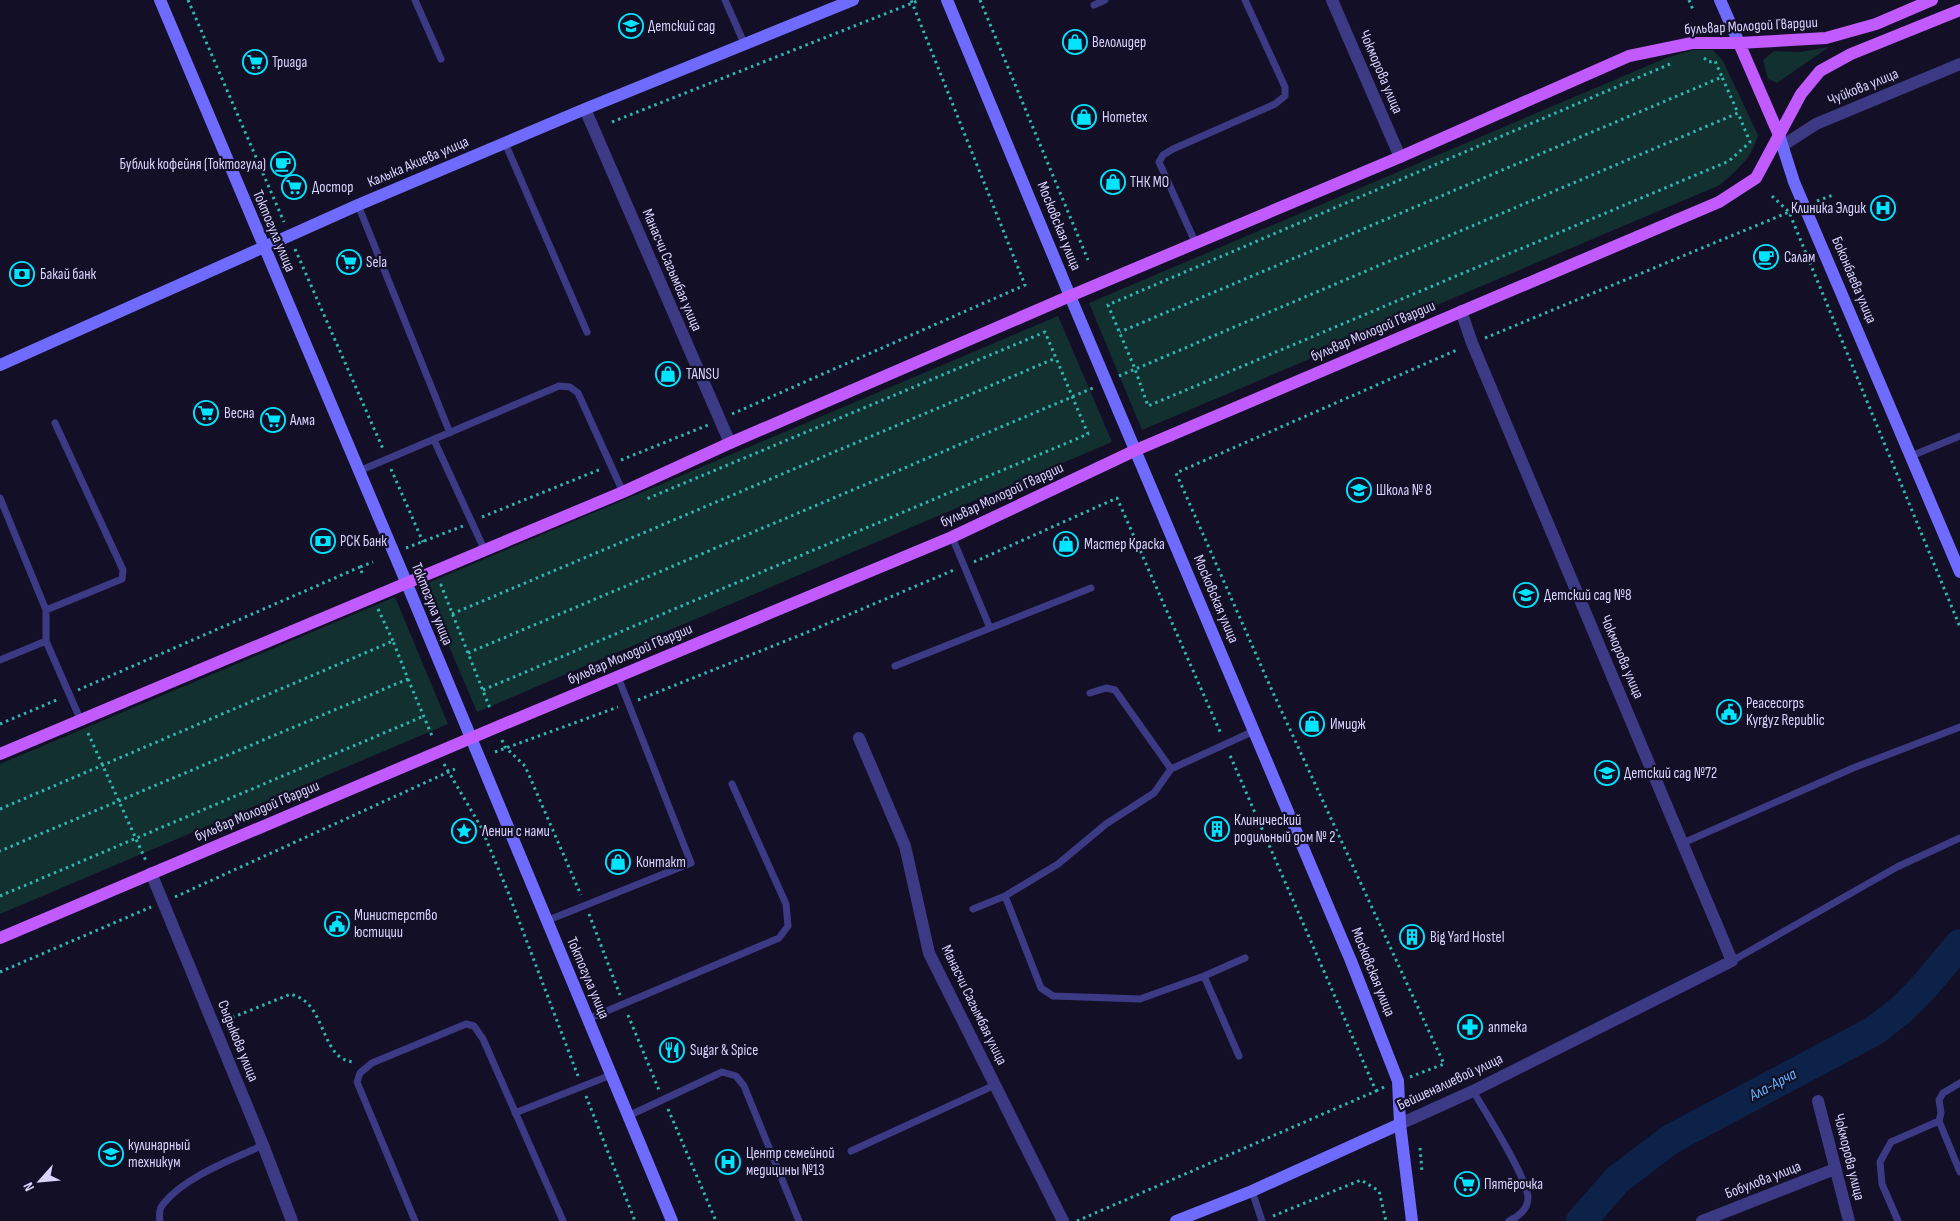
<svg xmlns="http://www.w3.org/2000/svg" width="1960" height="1221" font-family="'Sofia Sans Condensed',sans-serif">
<rect width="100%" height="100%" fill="#130f26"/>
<path fill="#12302f" d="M1829 47 1777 83 1768 79 1763 60 1774 51 1800 52Z
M1693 50H1713L1723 61 1758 135C1751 159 1738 169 1720 185L1142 430 1089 303 1666 58Z
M1058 316 1112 442 477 712 423 585Z
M395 597 448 724 0 914V764Z"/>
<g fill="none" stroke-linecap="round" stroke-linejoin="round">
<path stroke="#0c2248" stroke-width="30" d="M1581 1221 1618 1179 1671 1139 1874 1031 1901 1010 1922 989 1960 944"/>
<path stroke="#2fb8b0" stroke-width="3" stroke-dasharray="2.5 4" stroke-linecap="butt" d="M188 0 284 222
M980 0 1088 260
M1689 0 1694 12
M1704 58 1709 62 1715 61 1722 77
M1670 64 1108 305 1135 369 1148 406 1729 161 1750 142 1738 113
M612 122 920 0
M1772 196 1789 212
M1817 201 1833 195
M295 249 383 449
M1485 338 1789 212 1960 627
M1119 376 1738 113 1722 77 1120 332
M732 414 1025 285 911 0
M621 460 708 425
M391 469 423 542
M482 517 601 469
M406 548 463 526
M974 562 1117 498 1221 734
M362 573 360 567 373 562
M442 585H441L491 711
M378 609 393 641
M452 614 1056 358
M468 653 1093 388
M408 679 432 736
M78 690 360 567
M483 690 1088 434 1045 332 644 500
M638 700 803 634 954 570
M0 724 59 699
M88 733 146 861
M502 740 505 747 525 766 581 895
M495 752 618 707
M444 764 481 827 508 892 578 1076
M0 809 393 641 408 679 0 851
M0 896 424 716
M175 897 455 769
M589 914 620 995
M0 972 151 907
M628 1015 659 1090
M226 1020 291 994C295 996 299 997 302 999 326 1014 323 1060 354 1062
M1410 1077 1444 1064 1270 686 1176 473 1459 349
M1376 1091 1386 1086
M586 1096 635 1221
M668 1109 716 1221
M1420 1148 1422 1172
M1273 1216 1361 1180 1379 1191 1386 1221
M1077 1221 1376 1091 1229 753"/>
<path stroke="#3d3a85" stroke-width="7" d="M415 0 441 59
M725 0 744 43
M1094 5 1105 0
M505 143 587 332
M358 205 450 433
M1196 244 1159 162 1163 155 1173 149 1275 104 1285 96V87L1245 0
M434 440 485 551
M1911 456 1960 436
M359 471 559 386 570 387 578 393 623 492
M0 498 46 610V641L81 721
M952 537 990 628
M46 610 122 579 123 570 55 423
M0 660 46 641
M895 666 1091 588
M1090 693 1106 688 1115 690 1171 769
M1683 843 1853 768 1960 727
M1005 896 1041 988 1053 996 1140 999 1204 976 1245 958
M973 909 1005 896 1058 864 1106 824 1154 793 1171 769 1254 731
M546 921 691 863 618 677
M1732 961 1897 867 1960 838
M1204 976 1239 1056
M588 1019 779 938 788 926 786 904 732 784
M1473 1091C1485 1111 1528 1179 1528 1198 1528 1209 1518 1217 1509 1221
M515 1113 611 1075
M628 1116 722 1072 736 1076 744 1086 799 1221
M1939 1121 1960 1172
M851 1151 995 1085
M1252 1191 1262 1221
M160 1221C159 1215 159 1208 164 1203 186 1176 232 1160 263 1145
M415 1221 357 1082 360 1073 372 1063 466 1024 474 1026 483 1039 563 1221
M1898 1221 1882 1184 1880 1162 1891 1142 1939 1121 1941 1113 1939 1100 1943 1093 1960 1083"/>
<path stroke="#3d3a85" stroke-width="12" d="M1332 0 1400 157
M585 109 730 443
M1782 146 1816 124 1960 64
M859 738 905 846 929 953 1063 1221
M151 873 263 1145 292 1221
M1818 1101 1849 1221
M1400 1124 1473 1091 1732 961 1472 343 1461 311
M1702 1221 1835 1169"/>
<path stroke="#6f6bff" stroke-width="12" d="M160 0 407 584 672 1221
M947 0 1070 296 1351 961 1398 1081 1400 1124 1412 1221
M1720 0 1739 43
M1779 135 1794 182 1960 572
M0 365 358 205 585 109 853 0
M1176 1221 1252 1191 1400 1124"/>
<path stroke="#c25bff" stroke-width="12" d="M1739 43 1779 135
M0 754 623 492 730 443 1070 296 1400 157 1629 56 1692 43H1739L1826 38 1876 24 1932 0
M0 938 497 727 952 537 1136 450 1719 202 1756 178 1801 94 1820 71 1851 54 1960 10"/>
</g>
<defs>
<symbol id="school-ring" viewBox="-11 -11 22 22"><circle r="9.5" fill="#130f26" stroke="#00e5ff" stroke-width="1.5"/><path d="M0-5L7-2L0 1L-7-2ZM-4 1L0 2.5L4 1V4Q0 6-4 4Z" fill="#00e5ff"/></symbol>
<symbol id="shop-ring" viewBox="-11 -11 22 22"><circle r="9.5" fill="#130f26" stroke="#00e5ff" stroke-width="1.5"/><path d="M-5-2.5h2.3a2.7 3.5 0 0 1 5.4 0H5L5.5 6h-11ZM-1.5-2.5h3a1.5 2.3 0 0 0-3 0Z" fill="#00e5ff"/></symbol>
<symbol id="supermarket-ring" viewBox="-11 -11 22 22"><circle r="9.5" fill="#130f26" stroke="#00e5ff" stroke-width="1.5"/><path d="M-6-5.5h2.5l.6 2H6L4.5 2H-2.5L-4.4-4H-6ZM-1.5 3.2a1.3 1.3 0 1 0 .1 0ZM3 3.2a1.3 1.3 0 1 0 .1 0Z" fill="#00e5ff"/></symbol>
<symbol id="cafe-ring" viewBox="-11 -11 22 22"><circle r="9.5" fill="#130f26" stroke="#00e5ff" stroke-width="1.5"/><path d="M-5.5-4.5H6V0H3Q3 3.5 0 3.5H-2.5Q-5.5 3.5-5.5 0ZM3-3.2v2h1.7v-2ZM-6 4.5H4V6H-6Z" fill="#00e5ff"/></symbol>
<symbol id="hospital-ring" viewBox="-11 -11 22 22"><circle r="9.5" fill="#130f26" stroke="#00e5ff" stroke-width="1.5"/><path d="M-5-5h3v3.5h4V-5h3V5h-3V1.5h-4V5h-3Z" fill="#00e5ff"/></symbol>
<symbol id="bank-ring" viewBox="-11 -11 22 22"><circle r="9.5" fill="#130f26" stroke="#00e5ff" stroke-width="1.5"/><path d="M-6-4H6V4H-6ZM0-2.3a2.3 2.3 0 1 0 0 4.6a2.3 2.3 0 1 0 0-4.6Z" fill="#00e5ff"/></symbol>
<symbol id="civic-ring" viewBox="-11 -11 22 22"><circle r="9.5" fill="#130f26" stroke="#00e5ff" stroke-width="1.5"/><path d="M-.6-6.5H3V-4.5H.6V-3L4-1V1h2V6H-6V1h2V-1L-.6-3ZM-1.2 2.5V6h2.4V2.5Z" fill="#00e5ff"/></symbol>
<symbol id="building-ring" viewBox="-11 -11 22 22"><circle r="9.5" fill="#130f26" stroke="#00e5ff" stroke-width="1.5"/><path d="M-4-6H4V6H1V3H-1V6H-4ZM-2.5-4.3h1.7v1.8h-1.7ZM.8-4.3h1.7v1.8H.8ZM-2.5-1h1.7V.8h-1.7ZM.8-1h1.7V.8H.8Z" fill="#00e5ff"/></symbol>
<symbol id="sight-ring" viewBox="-11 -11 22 22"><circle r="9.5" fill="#130f26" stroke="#00e5ff" stroke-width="1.5"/><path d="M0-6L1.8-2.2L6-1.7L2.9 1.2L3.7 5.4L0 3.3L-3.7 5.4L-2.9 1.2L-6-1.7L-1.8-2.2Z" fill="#00e5ff"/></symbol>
<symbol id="pharmacy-ring" viewBox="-11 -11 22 22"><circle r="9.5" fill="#130f26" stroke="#00e5ff" stroke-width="1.5"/><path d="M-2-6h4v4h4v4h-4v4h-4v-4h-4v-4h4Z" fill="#00e5ff"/></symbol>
<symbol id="restaurant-ring" viewBox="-11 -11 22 22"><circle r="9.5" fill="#130f26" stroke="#00e5ff" stroke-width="1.5"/><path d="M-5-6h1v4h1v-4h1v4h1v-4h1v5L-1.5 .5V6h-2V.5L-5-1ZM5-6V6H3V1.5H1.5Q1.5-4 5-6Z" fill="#00e5ff"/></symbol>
<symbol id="university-ring" viewBox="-11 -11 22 22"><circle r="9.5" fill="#130f26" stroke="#00e5ff" stroke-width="1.5"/><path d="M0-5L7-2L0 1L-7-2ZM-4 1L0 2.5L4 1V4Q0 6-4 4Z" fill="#00e5ff"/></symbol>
</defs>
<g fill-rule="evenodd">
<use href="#school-ring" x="617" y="12" width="28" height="28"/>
<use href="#shop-ring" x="1061" y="28" width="28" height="28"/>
<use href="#supermarket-ring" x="241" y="48" width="28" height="28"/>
<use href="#shop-ring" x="1070" y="103" width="28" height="28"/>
<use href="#cafe-ring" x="269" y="150" width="28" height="28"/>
<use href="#shop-ring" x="1099" y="168" width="28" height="28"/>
<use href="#supermarket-ring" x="280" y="173" width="28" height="28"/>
<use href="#hospital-ring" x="1869" y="194" width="28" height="28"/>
<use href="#cafe-ring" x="1752" y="243" width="28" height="28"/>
<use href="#supermarket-ring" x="335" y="248" width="28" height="28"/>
<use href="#bank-ring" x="8" y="260" width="28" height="28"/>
<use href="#shop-ring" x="654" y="360" width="28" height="28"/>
<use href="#supermarket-ring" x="192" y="399" width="28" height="28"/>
<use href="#supermarket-ring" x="259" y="406" width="28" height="28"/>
<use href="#school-ring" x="1345" y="476" width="28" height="28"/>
<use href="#bank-ring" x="309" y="527" width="28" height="28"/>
<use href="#shop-ring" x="1052" y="530" width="28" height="28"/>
<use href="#school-ring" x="1512" y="581" width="28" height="28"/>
<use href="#civic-ring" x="1715" y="698" width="28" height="28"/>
<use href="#shop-ring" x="1298" y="710" width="28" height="28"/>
<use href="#school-ring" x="1593" y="759" width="28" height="28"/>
<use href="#building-ring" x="1203" y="815" width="28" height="28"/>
<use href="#sight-ring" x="450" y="817" width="28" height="28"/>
<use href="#shop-ring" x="604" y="848" width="28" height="28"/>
<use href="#civic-ring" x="323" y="910" width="28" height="28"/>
<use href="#building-ring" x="1398" y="923" width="28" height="28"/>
<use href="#pharmacy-ring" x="1456" y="1013" width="28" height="28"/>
<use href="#restaurant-ring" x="658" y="1036" width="28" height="28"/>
<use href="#university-ring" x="97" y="1140" width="28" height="28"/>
<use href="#hospital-ring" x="714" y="1148" width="28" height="28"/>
<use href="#supermarket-ring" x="1453" y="1170" width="28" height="28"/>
</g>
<g text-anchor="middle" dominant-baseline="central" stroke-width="4.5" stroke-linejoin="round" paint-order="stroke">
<g font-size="15" fill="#d9d4ff" stroke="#130f26" text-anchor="start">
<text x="648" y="26">Детский сад</text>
<text x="1092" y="42">Велолидер</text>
<text x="272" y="62">Триада</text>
<text x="1102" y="117">Hometex</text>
<text x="266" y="164" text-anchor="end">Бублик кофейня (Токтогула)</text>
<text x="1130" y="182">ТНК МО</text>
<text x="312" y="187">Достор</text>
<text x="1866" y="208" text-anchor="end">Клиника Элдик</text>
<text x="1784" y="257">Салам</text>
<text x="366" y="262">Sela</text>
<text x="40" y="274">Бакай банк</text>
<text x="686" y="374">TANSU</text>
<text x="224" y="413">Весна</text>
<text x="290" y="420">Алма</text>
<text x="1376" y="490">Школа № 8</text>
<text x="340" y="541">РСК Банк</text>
<text x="1084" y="544">Мастер Краска</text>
<text x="1544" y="595">Детский сад №8</text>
<text x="1746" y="703">Peacecorps<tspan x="1746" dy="17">Kyrgyz Republic</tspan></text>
<text x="1330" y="724">Имидж</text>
<text x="1624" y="773">Детский сад №72</text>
<text x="1234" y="820">Клинический<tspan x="1234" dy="17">родильный дом № 2</tspan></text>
<text x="482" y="831">Ленин с нами</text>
<text x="636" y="862">Контакт</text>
<text x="354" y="915">Министерство<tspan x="354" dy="17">юстиции</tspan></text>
<text x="1430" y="937">Big Yard Hostel</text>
<text x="1488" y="1027">аптека</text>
<text x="690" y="1050">Sugar &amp; Spice</text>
<text x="128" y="1145">кулинарный<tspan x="128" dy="17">техникум</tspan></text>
<text x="746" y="1153">Центр семейной<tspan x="746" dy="17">медицины №13</tspan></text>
<text x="1484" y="1184">Пятёрочка</text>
</g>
<g font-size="15" fill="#d9d4ff" stroke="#130f26">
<text transform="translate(1751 26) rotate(-3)">бульвар Молодой Гвардии</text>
<text transform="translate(1381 72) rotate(67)">Чокморова улица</text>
<text transform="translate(1863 87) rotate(-22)">Чуйкова улица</text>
<text transform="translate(418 162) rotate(-23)">Калыка Акиева улица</text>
<text transform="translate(1059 226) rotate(68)">Московская улица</text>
<text transform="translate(274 231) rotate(67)">Токтогула улица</text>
<text transform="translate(672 270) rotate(67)">Манасчи Сагымбая улица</text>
<text transform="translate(1854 280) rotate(67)">Боконбаева улица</text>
<text transform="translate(1373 331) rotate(-23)">бульвар Молодой Гвардии</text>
<text transform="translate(1002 495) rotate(-25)">бульвар Молодой Гвардии</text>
<text transform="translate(1216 599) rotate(67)">Московская улица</text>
<text transform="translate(432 604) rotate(68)">Токтогула улица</text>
<text transform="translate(630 654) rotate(-23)">бульвар Молодой Гвардии</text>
<text transform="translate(1622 657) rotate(67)">Чокморова улица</text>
<text transform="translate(257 811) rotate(-23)">бульвар Молодой Гвардии</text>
<text transform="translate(1373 972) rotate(68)">Московская улица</text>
<text transform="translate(588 978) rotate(67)">Токтогула улица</text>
<text transform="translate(974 1005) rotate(64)">Манасчи Сагымбая улица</text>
<text transform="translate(238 1041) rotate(68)">Сыдыкова улица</text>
<text transform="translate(1450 1082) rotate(-25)">Бейшеналиевой улица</text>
<text transform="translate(1849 1157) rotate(76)">Чокморова улица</text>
<text transform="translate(1763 1180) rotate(-21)">Бобулова улица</text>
</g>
<g font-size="16" font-style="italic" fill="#62b6ff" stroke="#130f26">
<text transform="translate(1773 1085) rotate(-28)">Ала-Арча</text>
</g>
</g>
<g transform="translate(40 1181) rotate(243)" stroke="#130f26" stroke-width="4" paint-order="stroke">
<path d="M0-4L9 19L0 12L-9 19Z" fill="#d9d4ff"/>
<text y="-8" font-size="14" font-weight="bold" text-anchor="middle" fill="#d9d4ff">N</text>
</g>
</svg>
